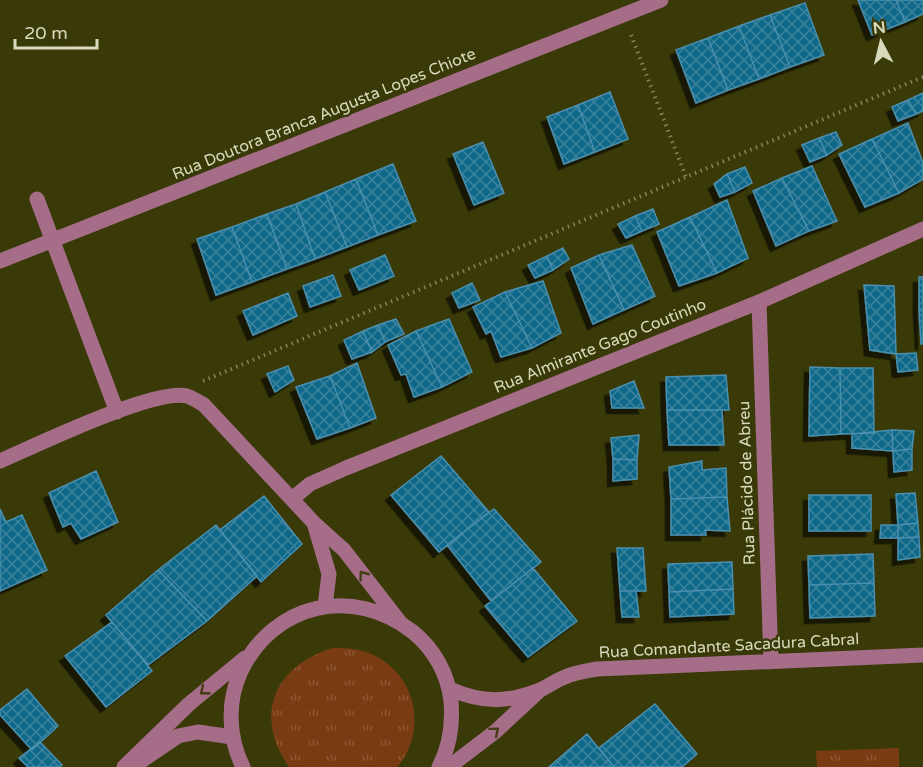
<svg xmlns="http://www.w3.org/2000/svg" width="923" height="767" font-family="'Varela Round',sans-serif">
<defs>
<pattern id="grass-tufts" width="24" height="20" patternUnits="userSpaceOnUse" patternTransform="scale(1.5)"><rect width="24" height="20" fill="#793c12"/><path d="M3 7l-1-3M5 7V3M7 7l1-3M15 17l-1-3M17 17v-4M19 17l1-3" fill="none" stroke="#8b5833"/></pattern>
<pattern id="building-cross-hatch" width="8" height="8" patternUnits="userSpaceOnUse" patternTransform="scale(1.5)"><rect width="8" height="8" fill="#0e6789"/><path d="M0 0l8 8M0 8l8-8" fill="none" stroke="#3c839d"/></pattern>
<filter id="shadow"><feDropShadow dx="-5.5" dy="5.5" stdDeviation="0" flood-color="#0009"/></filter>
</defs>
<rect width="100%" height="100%" fill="#393a08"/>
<path fill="url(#grass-tufts)" d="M332 648C349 648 366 649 381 659 418 682 426 734 397 767H289C253 715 274 667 332 648Z
M899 748V767H817L816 751Z"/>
<path fill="url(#building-cross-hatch)" stroke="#4b8fae" stroke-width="1.5" filter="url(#shadow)" d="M858 0H896L905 22 872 35Z
M896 0H923V14L905 22Z
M805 3 824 55 790 67 770 15Z
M770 15 790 67 759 79 739 26Z
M739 26 759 79 728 90 708 38Z
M708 38 728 90 696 103 676 50Z
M610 92 628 139 595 152 578 105Z
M923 93V111L916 114 908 100Z
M908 100 916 114 898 121 892 107Z
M578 105 595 152 564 164 547 117Z
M908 123 923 163V179L899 193 872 139Z
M836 132 842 145 827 155 819 138Z
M819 138 827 155 810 162 802 145Z
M872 139 899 193 865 207 839 154Z
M483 142 504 193 474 205 453 154Z
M393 164 416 221 378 235 356 179Z
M812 166 837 221 809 231 782 178Z
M745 167 752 183 735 192 727 174Z
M727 174 735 192 720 197 714 184Z
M782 178 809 231 776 246 753 191Z
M356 179 378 235 347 247 325 192Z
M325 192 347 247 315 259 296 204Z
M727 200 748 258 717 273 690 217Z
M296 204 315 259 287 269 267 214Z
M653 209 659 224 642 231 635 216Z
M267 214 287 269 252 282 232 227Z
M635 216 642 231 626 238 618 224Z
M690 217 717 273 679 286 657 232Z
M232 227 252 282 216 295 197 239Z
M632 245 655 296 624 310 599 255Z
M563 248 569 259 553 270 547 256Z
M385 255 394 276 359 290 350 270Z
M599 255 624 310 593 324 571 268Z
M547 256 553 270 535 278 528 265Z
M333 275 341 296 310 307 303 286Z
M919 277H923V310L919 311Z
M543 281 561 333 532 348 505 292Z
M472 283 480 300 459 308 452 293Z
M864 285 894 286 896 354 870 350Z
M505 292 532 348 501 357 491 331 486 334 473 307Z
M288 293 297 316 253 335 243 311Z
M923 310V344H921L919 311Z
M396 319 404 334 385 342 378 325Z
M449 319 472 372 442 387 416 331Z
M378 325 385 342 372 352 363 331Z
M363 331 372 352 352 359 344 340Z
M416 331 442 387 414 397 406 374 401 375 388 345Z
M916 353 918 370 898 372 896 354Z
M357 363 376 418 350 428 330 376Z
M288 366 294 380 275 392 267 374Z
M810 367 840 368 841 434 809 436Z
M840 368H873L874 433 841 434Z
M726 375 729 410H667L666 377Z
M330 376 350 428 317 439 296 387Z
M634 381 644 408H612L610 391Z
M667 410H722L724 445H669Z
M892 430 914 431 912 449 893 451Z
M892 430 893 451 852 448V434Z
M639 435 637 460 613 459 611 438Z
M912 449V470L894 472 893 451Z
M441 456 489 512 439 552 391 495Z
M613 459 637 460V479L613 481Z
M702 461V470L726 468 727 497 671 499 669 467Z
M96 471 118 522 81 539 71 523 63 527 49 493Z
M915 493 918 523 898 525 896 494Z
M809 495H871V531H809Z
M264 496 302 544 261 582 220 530Z
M727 497 730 531 705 530 706 535H671V499Z
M0 509 6 522 22 515 47 570 0 591Z
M494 509 541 562 491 601 447 545Z
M918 523 919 537 898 538V525Z
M216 525 257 576 207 621 158 570Z
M881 525H898V538H880Z
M919 537 920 557 898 560V538Z
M617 548H643L646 591H620Z
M873 554 874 583 809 585 808 556Z
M732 562 733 589 669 592 668 564Z
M533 568 577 621 528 657 485 606Z
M158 570 207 621 148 665 106 615Z
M874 583 875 616 810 618 809 585Z
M733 589 734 614 670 617 669 592Z
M620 591H636L639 617H622Z
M112 622 152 671 106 707 65 656Z
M27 689 58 726 32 750 0 715V710Z
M655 704 697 754 682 767H614L599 748Z
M587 734 614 767H549Z
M40 742 62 765 59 767H28L19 758Z"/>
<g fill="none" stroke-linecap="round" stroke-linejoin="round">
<path stroke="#82845a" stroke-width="4" stroke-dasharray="1.5 4.5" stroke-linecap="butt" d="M631 35 686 177
M203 381 923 77"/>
<path stroke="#a56d87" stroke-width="15" d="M37 199 117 412
M0 261 661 0
M759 302 771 662
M0 461C35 446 154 388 187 396 193 398 199 402 204 405L314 523 344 550 399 621
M292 499 310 484 346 468 759 302 923 229
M314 523 329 574 325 606
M450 689C482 703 507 703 540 690 549 686 556 680 565 677 575 672 586 671 597 669L923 655
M137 764 178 736 198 732 232 737
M124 767 189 704 245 658
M243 767C228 737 227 701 241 671 274 603 353 585 413 632 434 649 448 674 451 701 453 725 450 746 439 767
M449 767 496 731 538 692"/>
</g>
<defs><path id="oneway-chevron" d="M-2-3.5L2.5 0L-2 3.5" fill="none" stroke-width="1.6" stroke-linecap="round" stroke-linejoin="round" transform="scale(1.5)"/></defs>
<g stroke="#443f15">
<use href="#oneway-chevron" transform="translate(363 575) rotate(-127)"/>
<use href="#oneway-chevron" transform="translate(204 691) rotate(141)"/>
<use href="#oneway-chevron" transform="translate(495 731) rotate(-40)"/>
</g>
<g text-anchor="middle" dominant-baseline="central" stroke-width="5" stroke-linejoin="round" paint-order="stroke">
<g font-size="16" fill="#d8dbbb" stroke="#393a08">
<text transform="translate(324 114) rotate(-22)">Rua Doutora Branca Augusta Lopes Chiote</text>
<text transform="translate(600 346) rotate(-22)">Rua Almirante Gago Coutinho</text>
<text transform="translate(747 483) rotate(-92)">Rua Plácido de Abreu</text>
<text transform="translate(729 646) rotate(-3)">Rua Comandante Sacadura Cabral</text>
</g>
</g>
<g transform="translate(881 42) rotate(353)" stroke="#393a08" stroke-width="4.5" paint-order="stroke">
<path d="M0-4.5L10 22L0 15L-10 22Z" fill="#d8dbbb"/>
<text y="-9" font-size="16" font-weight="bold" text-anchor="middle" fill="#d8dbbb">N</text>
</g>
<path d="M15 39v9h82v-9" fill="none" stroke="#d8dbbb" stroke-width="3"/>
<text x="24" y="39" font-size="18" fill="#d8dbbb" stroke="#393a08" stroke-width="4.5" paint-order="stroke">20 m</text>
</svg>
